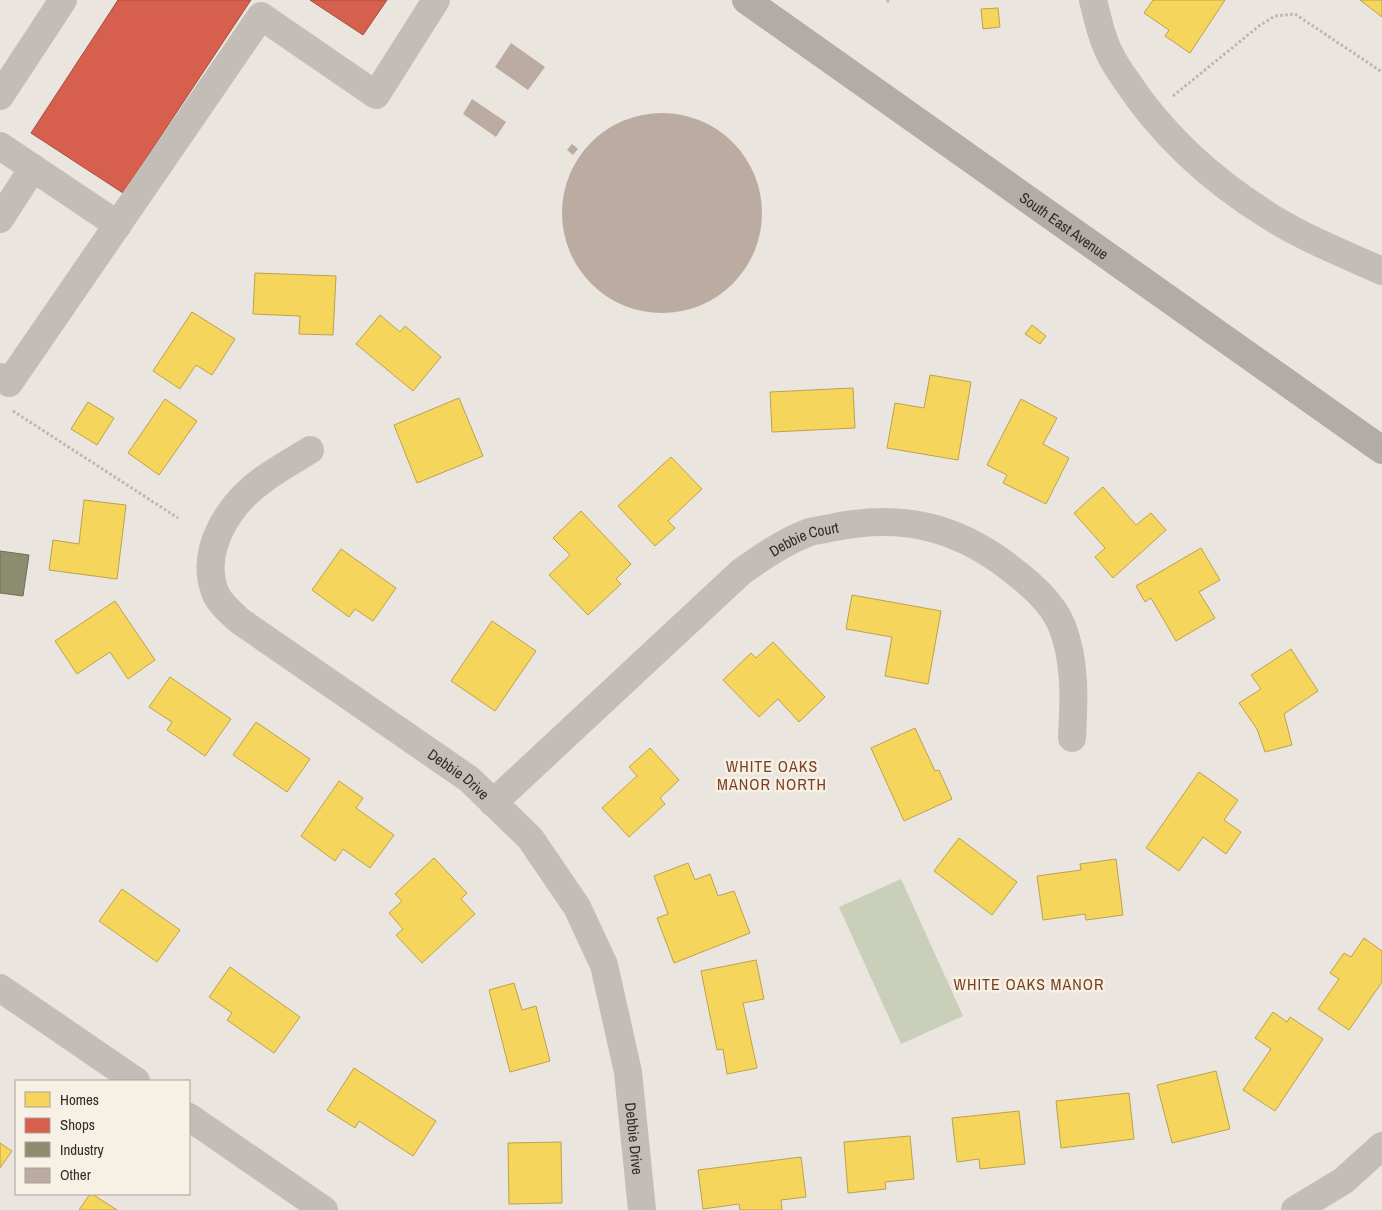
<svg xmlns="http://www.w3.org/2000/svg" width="1382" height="1210" font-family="'Archivo Narrow',sans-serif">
<rect width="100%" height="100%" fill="#eae5de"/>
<path fill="#c9cfb9" d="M901 879 963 1016 901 1044 839 907Z"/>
<path fill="#f6d55c" stroke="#bca24c" d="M1153 0H1225L1190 53 1165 36 1169 30 1144 13Z
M1360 0H1382V17Z
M998 8 1000 27 983 29 981 9Z
M255 273 336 276 333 335 299 334 300 316 253 314Z
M192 312 235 339 212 375 196 365 180 389 153 371Z
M380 315 400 332 405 326 441 357 413 391 356 344Z
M1032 325 1046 336 1040 344 1025 334Z
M930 375 971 382 958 460 887 448 895 403 924 408Z
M853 388 855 428 772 432 770 392Z
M459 398 483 456 417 483 394 425Z
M165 399 197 421 159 475 128 453Z
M1021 399 1057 418 1043 444 1069 458 1046 504 1003 483 1007 475 987 465Z
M88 402 114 418 97 445 71 429Z
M671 457 702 489 668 521 675 528 655 546 618 506Z
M1103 487 1136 525 1151 513 1166 530 1113 578 1095 557 1105 548 1074 513Z
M84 500 126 505 117 579 49 570 53 540 79 544Z
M581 511 631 564 616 579 621 584 588 615 549 575 570 555 553 538Z
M1201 548 1220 580 1199 592 1215 618 1176 641 1151 598 1145 602 1136 586Z
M341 549 396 588 373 621 355 609 349 617 312 590Z
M852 595 941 611 928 684 885 676 892 637 846 629Z
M115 601 155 660 128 679 110 652 77 674 55 641Z
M492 621 536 651 495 711 451 681Z
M773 642 825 697 799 722 778 699 759 717 723 680 751 653 756 658Z
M1291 649 1318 691 1284 714 1292 745 1265 752 1257 729 1239 703 1261 689 1251 675Z
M170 677 231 719 205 756 167 730 172 722 149 707Z
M256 722 310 759 287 792 233 755Z
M915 728 935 771 939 770 952 799 904 821 871 748Z
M650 748 679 780 660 798 665 804 629 837 602 808 637 776 629 767Z
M1199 772 1238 800 1224 820 1241 832 1226 854 1203 837 1179 871 1146 848Z
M339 781 363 798 356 808 394 835 370 868 343 849 335 861 301 836Z
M959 838 1017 882 992 915 934 871Z
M434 858 467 893 461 899 475 914 422 963 396 935 403 929 389 913 402 901 395 894Z
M1116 859 1123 915 1086 920 1085 914 1043 920 1037 876 1081 870 1080 864Z
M688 863 695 880 710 874 718 896 734 891 750 933 674 963 657 918 668 914 654 876Z
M122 889 180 930 157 962 99 921Z
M1364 938 1382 951V982L1349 1030 1318 1009 1339 979 1330 973 1344 953 1351 957Z
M756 960 764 999 743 1003 757 1068 727 1074 723 1049 717 1050 701 971Z
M230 967 300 1017 274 1053 227 1020 232 1013 209 997Z
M514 983 522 1010 536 1006 550 1061 510 1072 489 990Z
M1273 1012 1287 1022 1290 1017 1323 1039 1275 1111 1243 1090 1271 1049 1255 1038Z
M354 1068 436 1121 413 1156 359 1121 355 1128 327 1110Z
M1216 1071 1230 1129 1172 1143 1157 1085Z
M1129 1093 1134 1139 1061 1148 1056 1101Z
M1019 1111 1025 1164 980 1169 979 1159 957 1162 952 1118Z
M910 1136 914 1179 885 1182 886 1189 848 1193 844 1142Z
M561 1142 562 1203 509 1204 508 1143Z
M0 1143 12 1151 0 1168Z
M801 1157 806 1197 781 1200 782 1210H740L739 1204 703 1209 698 1170Z
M90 1194H92L117 1210H79Z"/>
<path fill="#d6604d" stroke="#a55041" d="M118 0H251L123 193 31 133Z
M310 0H387L363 35Z"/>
<path fill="#8c8c6e" stroke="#716f58" d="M0 551 29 555 23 596 0 593Z"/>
<path fill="#bcaba1" d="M511 43 545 67 528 90 495 67Z
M472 99 506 122 496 137 463 114Z
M562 213a100 100 0 1 1 200 0a100 100 0 1 1-200 0Z
M572 144 578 149 573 155 567 150Z"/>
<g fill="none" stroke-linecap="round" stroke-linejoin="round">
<path stroke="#bcb6b0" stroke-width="3" stroke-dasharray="2.5 2.5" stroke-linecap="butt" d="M887 2 889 0
M1173 96 1259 26 1275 16 1295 14 1382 72
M13 411 178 518"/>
<g stroke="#c3bdb7" stroke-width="28">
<path d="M1093 0C1098 20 1102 40 1112 58 1116 66 1121 73 1126 80 1162 135 1213 181 1269 216 1304 238 1344 254 1382 271"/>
<path d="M0 96 63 0"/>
<path d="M0 146 118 225"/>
<path d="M0 219 33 168"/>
<path d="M0 377 9 383 261 16 376 95 436 0"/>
<path id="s1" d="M310 450C294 460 278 469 264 479 230 503 199 549 215 592 219 603 231 613 240 621L469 779 530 838 577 907 604 965 628 1072 642 1210"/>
<path id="s2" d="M493 803 741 572C762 557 785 541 810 532 818 530 827 529 835 527 900 514 954 526 1006 565 1027 581 1052 601 1062 626 1076 662 1074 701 1072 738"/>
<path d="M0 988 136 1081"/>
<path d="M189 1117 324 1210"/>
<path d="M1295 1210 1343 1181 1382 1146"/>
</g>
<path stroke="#b1aca7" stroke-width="28" id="s3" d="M746 0 1382 450"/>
</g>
<g text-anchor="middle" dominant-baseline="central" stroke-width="5" stroke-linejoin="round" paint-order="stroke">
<g font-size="15" fill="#332b26" stroke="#f7f0e5">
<text stroke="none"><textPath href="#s3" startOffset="390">South East Avenue</textPath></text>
<text stroke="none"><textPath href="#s2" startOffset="411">Debbie Court</textPath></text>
<text stroke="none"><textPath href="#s1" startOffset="492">Debbie Drive</textPath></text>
<text stroke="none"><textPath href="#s1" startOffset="912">Debbie Drive</textPath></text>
</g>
<g font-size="16" letter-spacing="1" fill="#7b4126" stroke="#f7f0e5">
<text x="772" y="766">WHITE OAKS<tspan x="772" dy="18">MANOR NORTH</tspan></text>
<text x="1029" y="984">WHITE OAKS MANOR</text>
</g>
</g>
<rect x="15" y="1080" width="175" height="115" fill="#f7f0e5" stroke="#a9a199"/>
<rect x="25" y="1092" width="25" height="15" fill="#f6d55c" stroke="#a9a199"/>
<text x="60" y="1105" font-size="15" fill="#332b26">Homes</text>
<rect x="25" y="1118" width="25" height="15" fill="#d6604d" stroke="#a9a199"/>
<text x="60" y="1130" font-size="15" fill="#332b26">Shops</text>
<rect x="25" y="1142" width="25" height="15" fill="#8c8c6e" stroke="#a9a199"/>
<text x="60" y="1155" font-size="15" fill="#332b26">Industry</text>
<rect x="25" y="1168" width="25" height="15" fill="#bcaba1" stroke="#a9a199"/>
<text x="60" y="1180" font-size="15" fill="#332b26">Other</text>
</svg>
